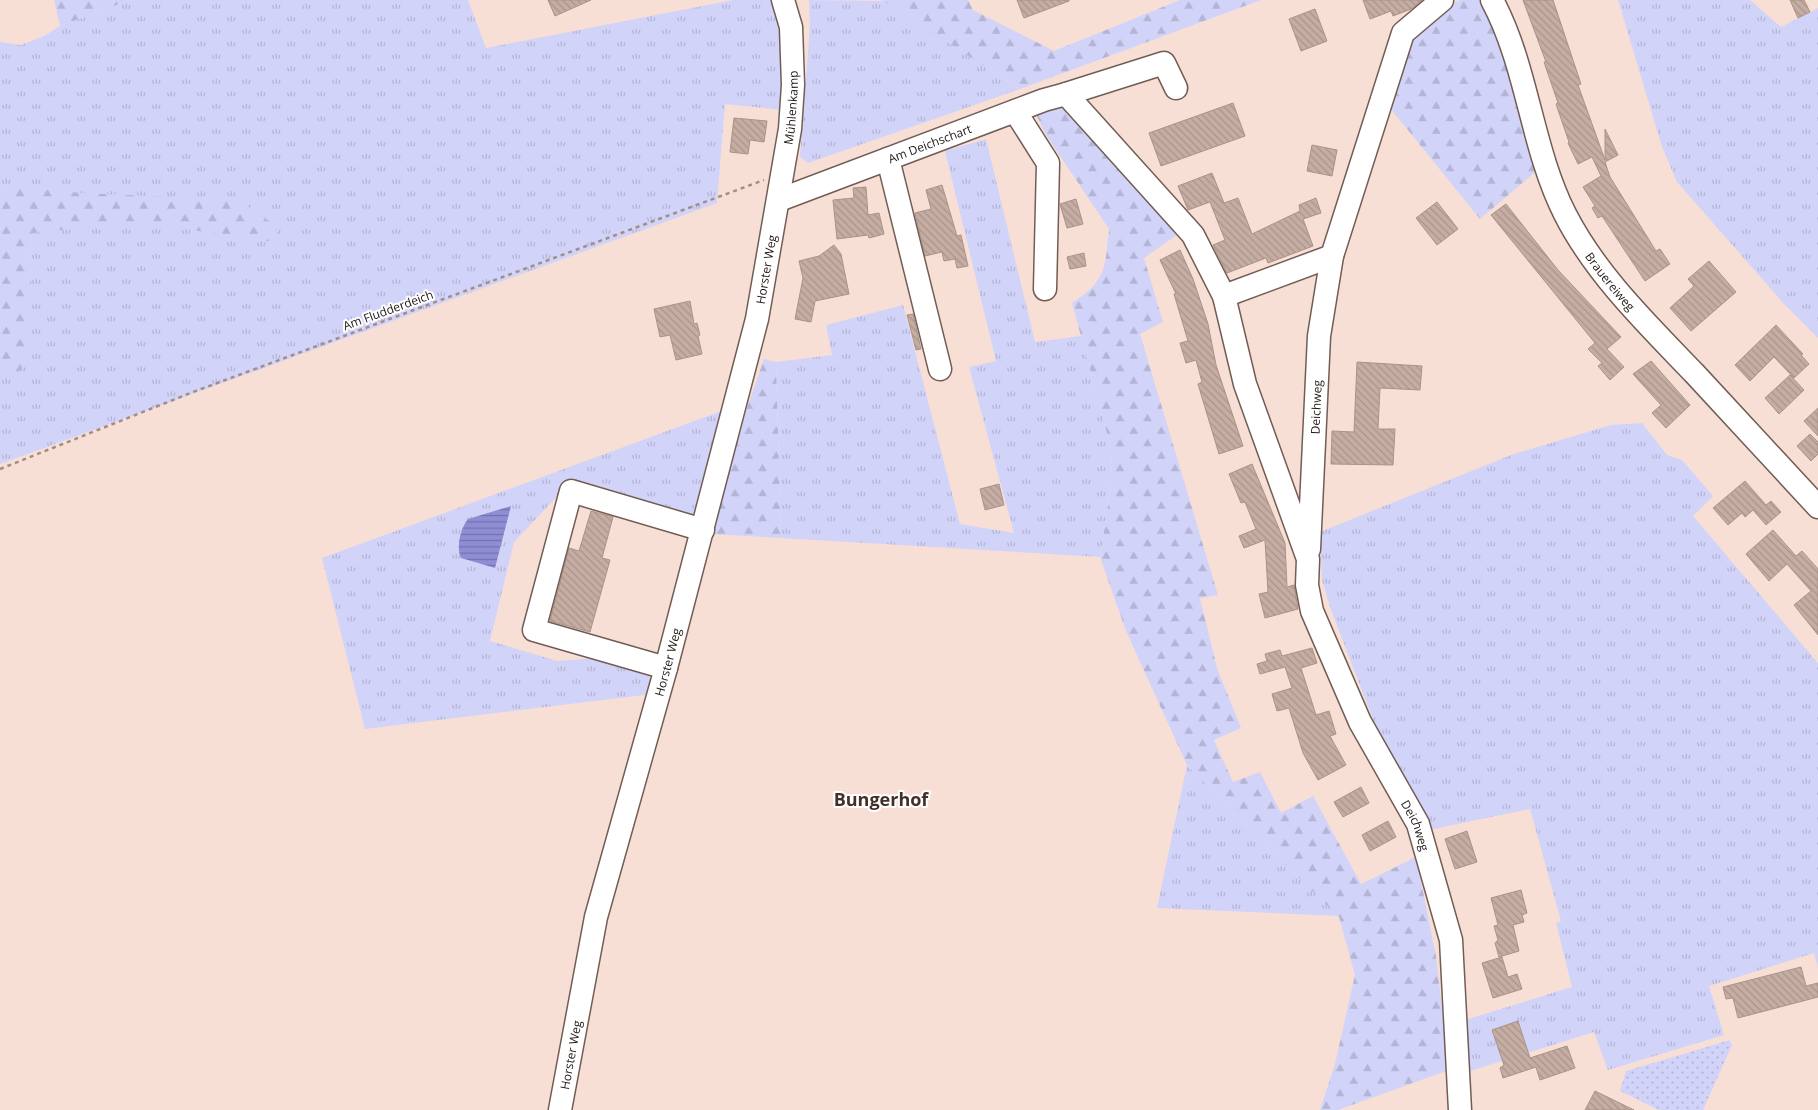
<svg xmlns="http://www.w3.org/2000/svg" width="1818" height="1110" font-family="'Open Sans',sans-serif">
<defs>
<pattern id="grass-tufts" width="24" height="20" patternUnits="userSpaceOnUse" patternTransform="scale(1.25)"><rect width="24" height="20" fill="#d2d3f9"/><path d="M3 7l-1-3M5 7V3M7 7l1-3M15 17l-1-3M17 17v-4M19 17l1-3" fill="none" stroke="#b4b4d5"/></pattern>
<pattern id="forest-firs" width="22" height="20" patternUnits="userSpaceOnUse" patternTransform="scale(1.25)"><rect width="22" height="20" fill="#d2d3f9"/><path d="M5 1l3.5 6h-7zM16 11l3.5 6h-7z" fill="#b4b4d5"/></pattern>
<pattern id="park-dots" width="8" height="8" patternUnits="userSpaceOnUse" patternTransform="scale(1.25)"><rect width="8" height="8" fill="#d2d3f9"/><path d="M2 2h.1M6 6h.1" fill="none" stroke="#b4b4d5" stroke-width="1.8" stroke-linecap="round"/></pattern>
<pattern id="water-rules" width="6" height="5" patternUnits="userSpaceOnUse" patternTransform="scale(1.25)"><rect width="6" height="5" fill="#8f8dd3"/><path d="M0 2.5h6" fill="none" stroke="#7472aa"/></pattern>
<pattern id="building-back-hatch" width="6" height="6" patternUnits="userSpaceOnUse" patternTransform="scale(1.25)"><rect width="6" height="6" fill="#c5ada3"/><path d="M-1 5l2 2M0 0l6 6M5-1l2 2" fill="none" stroke="#a9948b"/></pattern>
</defs>
<rect width="100%" height="100%" fill="#f8dfd5"/>
<path fill="url(#grass-tufts)" d="M130 0H468L486 48 733 0H775L782 13 783 110 725 104 717 203 0 464V359L32 289 29 252 32 233 9 187 0 189V42L21 45 44 36 60 26Z
M809 0 885 1 1020 89 808 163 800 157 810 25Z
M1618 0H1750L1781 27 1818 8V338L1784 304 1677 182 1662 147Z
M986 139 1035 342 1081 336 1111 448 1112 480 1100 557 781 538 776 362 832 355 826 325 903 305 960 524 1014 533 969 367 996 361 945 151Z
M727 409 692 520 569 484 514 542 490 641 557 661 596 658 649 674 652 694 365 729 322 558Z
M1642 423 1667 455 1682 460 1713 496 1693 516 1818 663V968L1814 953 1709 986 1724 1035 1608 1070 1594 1032 1467 1072 1462 1021 1572 987 1556 923 1561 921 1530 809 1429 830 1411 789 1374 722 1330 607 1322 580 1320 532 1511 455 1611 425Z
M1187 765 1275 855 1339 916 1157 908Z"/>
<path fill="url(#forest-firs)" d="M54 0H130L60 26Z
M882 0H968L973 10 1054 51 1180 0H1261L1020 89Z
M1460 0H1482L1506 51 1540 168 1480 219 1386 103 1408 40 1441 9Z
M1070 105 1181 232 1144 258 1163 322 1140 334 1218 595 1200 598 1217 668 1241 728 1214 740 1233 782 1260 772 1281 813 1313 796 1361 884 1416 857 1436 956 1449 1070 1338 1110H1320L1335 1064 1355 975 1339 917 1275 855 1187 765 1126 631 1100 557 1112 480 1111 448 1072 303C1107 281 1105 267 1109 229L1046 135 1035 112 1050 106Z
M9 187 81 193 243 200 252 211 273 223 279 235 274 242 137 222 32 233 29 252 32 289 24 366 15 375 0 359V189Z
M764 359 776 362 781 538 711 534 747 408Z"/>
<path fill="url(#park-dots)" d="M1730 1040 1732 1045 1703 1110H1659L1620 1091 1626 1071Z"/>
<path fill="url(#water-rules)" d="M511 506 495 568 461 558C456 548 460 529 468 519Z"/>
<path fill="url(#building-back-hatch)" stroke="#a99389" d="M548 0H591L555 16Z
M1017 0H1069V1L1024 18Z
M1363 0H1422L1411 9 1393 16 1391 11 1370 19Z
M1523 0H1553L1581 84 1578 85 1605 160V129L1618 155 1605 162 1610 177 1656 251 1660 249 1670 264 1645 281 1602 216 1598 218 1592 208 1595 206 1583 187 1601 176 1592 157 1578 164 1568 143 1569 142 1556 104 1558 103 1544 62H1546Z
M1790 0H1804L1810 12 1798 18Z
M1315 9 1327 41 1301 51 1289 19Z
M1233 103 1245 136 1161 166 1149 133Z
M734 118 767 121 764 142 750 140 748 154 730 152Z
M1312 145 1337 150 1332 176 1307 171Z
M1212 173 1224 203 1238 198 1252 234 1300 211 1299 205 1316 198 1321 213 1303 219 1313 246 1268 263 1266 258 1227 273 1213 245 1225 240 1210 202 1188 210 1178 186Z
M942 185 957 236 961 235 968 266 957 268 955 259 944 261 942 252 925 256 915 213 931 209 926 190Z
M866 187 868 215 879 213 884 234 869 238 868 235 837 239 833 200 854 198 853 188Z
M1076 199 1083 224 1067 228 1060 204Z
M1437 202 1458 229 1437 245 1416 218Z
M1506 204 1558 270 1621 337 1607 349 1624 367 1610 380 1598 366 1602 363 1588 349 1595 343 1491 215Z
M834 245 841 254 849 294 815 301 811 322 795 319 803 278 799 261 819 256Z
M1180 250 1193 279 1208 324 1216 365 1243 446 1219 454 1198 384 1202 382 1196 360 1186 363 1180 343 1188 341 1174 294H1176L1160 260Z
M1084 253 1086 266 1070 269 1067 257Z
M1709 261 1736 292 1691 331 1670 308 1694 286 1688 279Z
M690 301 694 324 697 323 700 335 698 336 702 354 676 360 670 335 660 337 654 309Z
M913 314 921 349 916 350 907 315Z
M1776 325 1803 354 1801 355 1809 364 1794 378 1774 357 1750 381 1735 365Z
M1651 361 1690 405 1666 428 1652 413 1661 405 1633 374Z
M1357 362 1422 366 1420 390 1380 388 1378 429H1395L1393 465 1331 464 1332 431 1354 432Z
M1790 375 1804 390 1779 414 1765 398Z
M1818 408V436L1804 421Z
M1810 434 1818 442V454L1811 461 1797 446Z
M1252 464 1285 543 1287 587 1294 585 1298 609 1265 618 1259 594 1268 592 1265 540 1244 548 1239 536 1256 529 1245 502 1241 503 1229 474Z
M1745 481 1766 505 1771 501 1781 512 1766 525 1753 510 1745 517 1742 513 1728 525 1713 508Z
M999 484 1004 505 985 510 980 489Z
M591 511 613 517 602 558 610 560 590 632 550 621 569 548 579 551Z
M1773 530 1796 556 1802 551 1818 569V635L1794 605 1811 591 1787 564 1769 581 1746 554Z
M1312 648 1317 663 1301 668 1316 715 1329 711 1336 734 1330 736 1346 765 1318 780 1303 753 1289 708 1277 711 1272 694 1292 688 1285 667 1260 674 1257 664 1267 661 1265 654 1280 650 1282 656Z
M1361 787 1369 803 1343 817 1334 802Z
M1388 821 1396 837 1370 851 1362 835Z
M1467 831 1477 862 1455 869 1445 839Z
M1521 890 1527 913 1522 915 1524 922 1513 925 1519 951 1499 957 1495 943 1498 940 1494 926 1498 925 1491 898Z
M1502 957 1508 977 1517 974 1522 989 1493 998 1482 963Z
M1801 967 1806 986 1818 983V997L1738 1018 1733 998 1726 999 1723 987Z
M1518 1021 1530 1058 1567 1046 1575 1068 1540 1080 1536 1067 1503 1078 1500 1068 1504 1065 1492 1030Z
M1595 1091 1634 1110H1585Z"/>
<g fill="none" stroke-linecap="round" stroke-linejoin="round">
<defs>
<g id="minor">
<path id="s1" d="M1442 0 1403 33 1332 256 1224 296 1245 384 1308 559 1307 585 1312 611 1360 722 1418 824 1451 940 1460 1110"/>
<path id="s2" d="M1492 0C1528 67 1531 147 1565 214 1596 275 1648 325 1695 374 1736 418 1777 463 1818 507"/>
<path d="M1066 94 1164 63 1176 88"/>
<path d="M1015 111 1048 163 1045 289"/>
<path d="M888 159 940 369"/>
<path id="s3" d="M779 200 1044 100 1066 94 1193 235 1224 296"/>
<path id="s4" d="M1309 549 1319 336 1332 256"/>
<path d="M666 668 534 630 571 491 703 530"/>
<path id="s5" d="M560 1110 596 917 666 668 757 319 790 129 793 85 791 27 783 0"/>
</g>
</defs>
<use href="#minor" stroke="#725d54" stroke-width="25"/>
<path stroke="#a08e87" stroke-width="2.5" stroke-dasharray="4 4" stroke-linecap="butt" d="M0 469 193 392 764 180"/>
<use href="#minor" stroke="#fff" stroke-width="22"/>
</g>
<g text-anchor="middle" dominant-baseline="central" stroke-width="4" stroke-linejoin="round" paint-order="stroke">
<g font-size="12" fill="#201814" stroke="#fff">
<text stroke="none"><textPath href="#s5" startOffset="1030">Mühlenkamp</textPath></text>
<text stroke="none"><textPath href="#s3" startOffset="161">Am Deichschart</textPath></text>
<text stroke="none"><textPath href="#s5" startOffset="866">Horster Weg</textPath></text>
<text stroke="none"><textPath href="#s2" startOffset="308">Brauereiweg</textPath></text>
<text transform="translate(388 310) rotate(-20)">Am Fludderdeich</text>
<text stroke="none"><textPath href="#s4" startOffset="142">Deichweg</textPath></text>
<text stroke="none"><textPath href="#s5" startOffset="461">Horster Weg</textPath></text>
<text stroke="none"><textPath href="#s1" startOffset="968">Deichweg</textPath></text>
<text stroke="none"><textPath href="#s5" startOffset="56">Horster Weg</textPath></text>
</g>
<g font-size="18" font-weight="bold" fill="#433028" stroke="#fff">
<text x="881" y="799">Bungerhof</text>
</g>
</g>
</svg>
